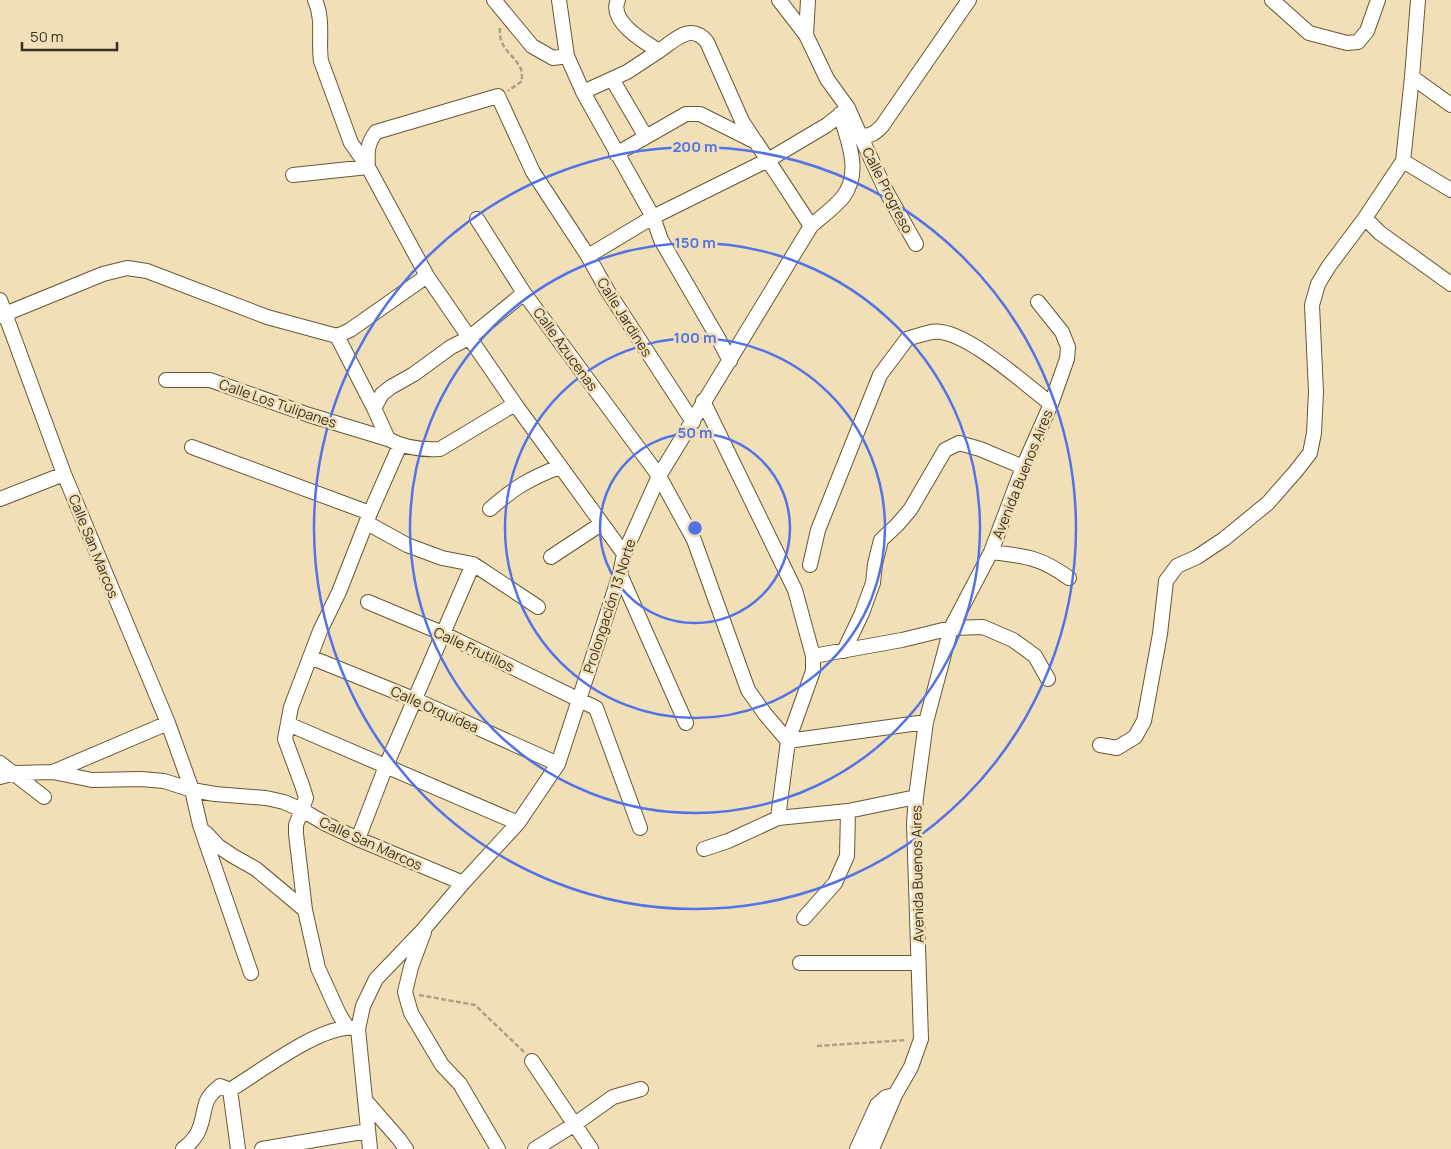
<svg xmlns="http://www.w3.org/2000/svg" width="1451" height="1149" font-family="Manrope,sans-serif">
<rect width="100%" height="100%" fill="#f1e0b7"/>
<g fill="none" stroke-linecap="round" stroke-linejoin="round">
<defs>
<path id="minor" d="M494 0 532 46 553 58 567 56
M559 0 567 56 583 92 653 217 661 240 718 338 730 361
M618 0C608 21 644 42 659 51 675 40 691 22 707 42L742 121 755 141
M779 0 806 35 827 79 848 108 860 135C871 137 875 133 882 126L969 0
M1272 0 1309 33 1347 43 1358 42 1367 31 1378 0
M806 35 808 0
M1412 77 1451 105
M612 79 646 137
M583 92 627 72 659 51
M860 135 886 191 916 244
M616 154 686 114H700L756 142 811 226
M1403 161 1451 190
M293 175 368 167 351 143 321 61C318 41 324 20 315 0
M1365 218 1380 233 1451 284
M477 219 524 293 659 476 694 540 748 690 765 714 788 741 926 722
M588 256 653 217 768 160 827 125 846 110
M0 300 64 474 168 723 192 790 200 825 251 973
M0 316 103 274 127 268 147 271 267 317 337 336 350 330 427 276
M337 336 374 408 388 439
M166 380H210L309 415 388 439C404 448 422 450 440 449L515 404
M703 401 795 590 813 656V671L788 741 778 818
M374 408 382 394 391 387 414 374 451 347 469 338 524 293
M192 447 370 513
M0 499 64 474
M490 509C515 487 529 479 559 467
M367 523 407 545 442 558 473 564 538 607
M991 552C1025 556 1040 557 1069 578
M624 554 515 404 427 276 368 167C367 152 367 144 376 132L498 96 533 172 588 256 607 290 693 422
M551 557 601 524
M810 565 818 530 880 375 907 339C917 336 931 330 941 332 972 336 1025 384 1051 404
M620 574 686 723
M368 602 442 633 596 708 640 828
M844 651 862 613 873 583 875 564 881 540 897 525 910 510 945 450 959 443 980 449 1023 467
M813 656 902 640 951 628 983 627 1013 640 1035 656 1048 679
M310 657 416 700 558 764
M288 724 518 823
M1100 745 1117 748 1135 737 1144 721 1160 634 1166 581 1177 566 1197 557 1224 539 1268 503 1296 471 1310 453 1314 433 1316 392 1312 305 1318 284 1329 266 1365 218 1403 161 1412 77 1418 0
M0 763 44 797
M53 772 168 723
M0 777 15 773 53 772 92 780 141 779 164 781 192 790 215 794 266 798 284 802 302 810 326 824 358 839 463 883
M206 833 218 846 233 856 256 869 305 910 318 968 339 1014 347 1027
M358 839 386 766 473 564
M704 849 728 841 778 818 848 811 916 797
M305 910 296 834V825L306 798 302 785 285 739 291 707 320 631 339 592 370 513 400 445
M804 918 835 883 847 856 848 811
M424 932 411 967 405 992 411 1013 442 1065 460 1084 498 1149
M800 963H918
M532 1061 591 1149
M230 1090C260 1072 321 1024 355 1028
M365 1100 399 1139 406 1149
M183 1149C191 1143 197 1137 200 1127 207 1107 201 1101 220 1086L230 1090 238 1149
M262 1149 368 1131
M370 1149 358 1029 363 1006 376 979 423 930 463 883 518 823 558 764 620 574 624 554 659 476 811 226C821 217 834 208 843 197 862 172 848 141 840 114
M535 1149 575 1124 613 1097 641 1089
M857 1149 877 1105 886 1097 895 1095
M872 1149 895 1095 911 1067 921 1039 914 823 916 797 926 722 951 628 991 552 1023 467 1051 404 1067 359 1068 347 1062 332 1038 302"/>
</defs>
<use href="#minor" stroke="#675833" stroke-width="16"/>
<path stroke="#aea181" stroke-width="2.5" stroke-dasharray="5 2.5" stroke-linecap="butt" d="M500 28C498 49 514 54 521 69 522 73 522 78 522 81L508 91
M419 995 475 1005 524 1052
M817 1046 907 1040"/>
<use href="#minor" stroke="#fff" stroke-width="14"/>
</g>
<g fill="none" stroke="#5372e7" stroke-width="2.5">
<circle cx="695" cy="528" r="95"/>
<circle cx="695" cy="528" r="190"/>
<circle cx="695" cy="528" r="285"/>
<circle cx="695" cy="528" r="381"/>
</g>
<g text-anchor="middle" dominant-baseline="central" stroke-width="5" stroke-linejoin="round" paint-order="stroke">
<g font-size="14" fill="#373020" stroke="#f1e0b7">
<text transform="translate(888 190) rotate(63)">Calle Progreso</text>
<text transform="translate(625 317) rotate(58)">Calle Jardines</text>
<text transform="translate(566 349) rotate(54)">Calle Azucenas</text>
<text transform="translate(278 403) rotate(19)">Calle Los Tulipanes</text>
<text transform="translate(1022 474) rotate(-68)">Avenida Buenos Aires</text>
<text transform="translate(94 546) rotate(68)">Calle San Marcos</text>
<text transform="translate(609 606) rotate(-72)">Prolongación 13 Norte</text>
<text transform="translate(474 649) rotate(25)">Calle Frutillos</text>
<text transform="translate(435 709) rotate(24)">Calle Orquídea</text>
<text transform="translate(371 843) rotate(24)">Calle San Marcos</text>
<text transform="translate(917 874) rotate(-91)">Avenida Buenos Aires</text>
</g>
</g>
<circle cx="695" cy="528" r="8" fill="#5372e7" stroke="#f1e0b7" stroke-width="2.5"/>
<g font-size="15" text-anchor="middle" font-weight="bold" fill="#5372e7" stroke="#f1e0b7" stroke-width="5" stroke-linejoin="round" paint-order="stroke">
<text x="695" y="152">200 m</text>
<text x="695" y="248">150 m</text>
<text x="695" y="343">100 m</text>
<text x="695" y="438">50 m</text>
</g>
<path d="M22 42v8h95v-8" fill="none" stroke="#373020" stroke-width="2.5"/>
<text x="30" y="42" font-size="15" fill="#373020" stroke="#f1e0b7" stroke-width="4" paint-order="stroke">50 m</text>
</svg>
